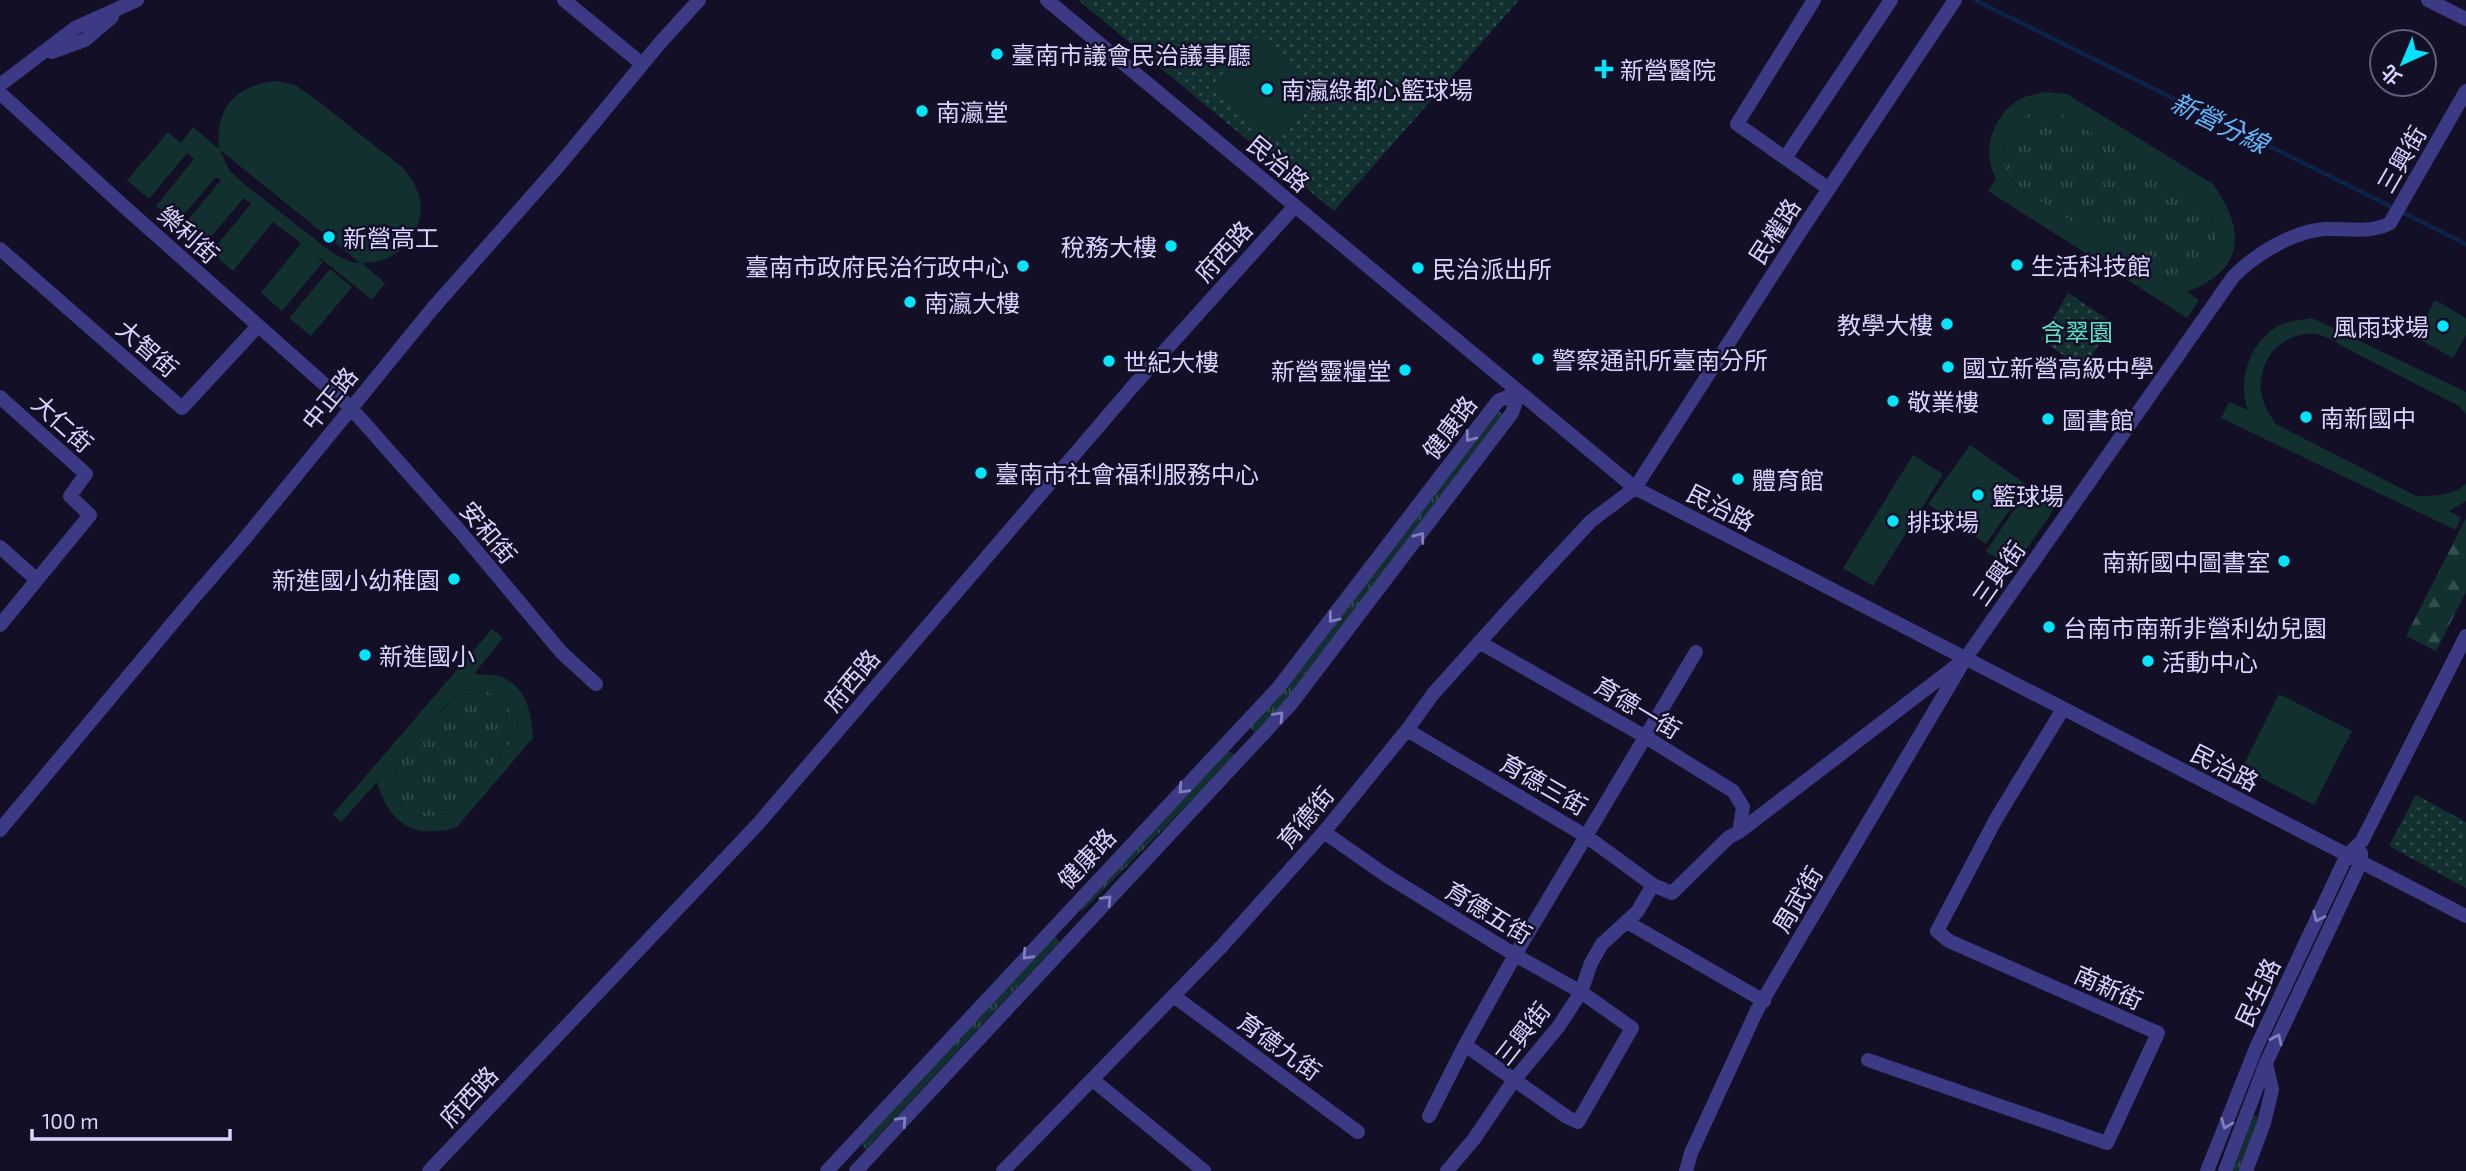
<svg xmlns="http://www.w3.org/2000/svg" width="2466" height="1171" font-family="'Exo 2','Noto Sans TC',sans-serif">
<defs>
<pattern id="grass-tufts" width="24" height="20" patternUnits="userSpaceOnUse" patternTransform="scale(1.75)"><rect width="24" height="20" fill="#12302f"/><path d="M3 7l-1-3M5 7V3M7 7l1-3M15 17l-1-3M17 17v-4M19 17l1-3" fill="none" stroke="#344d4e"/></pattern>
<pattern id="forest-firs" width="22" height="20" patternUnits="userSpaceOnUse" patternTransform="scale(1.75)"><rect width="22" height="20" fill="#12302f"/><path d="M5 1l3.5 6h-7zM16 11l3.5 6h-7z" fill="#344d4e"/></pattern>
<pattern id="park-dots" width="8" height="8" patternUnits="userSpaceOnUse" patternTransform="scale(1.75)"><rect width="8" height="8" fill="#12302f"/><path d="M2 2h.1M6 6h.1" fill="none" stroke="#344d4e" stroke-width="1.8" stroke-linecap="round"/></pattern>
</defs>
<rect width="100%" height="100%" fill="#130f26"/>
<path fill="url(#grass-tufts)" d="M2055 110 2204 202C2220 226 2221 254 2195 271 2189 275 2181 279 2174 279 2169 279 2163 277 2157 276L2018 187C2015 183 2009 179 2007 174 1996 154 2011 119 2033 112 2040 110 2048 110 2055 110Z
M1498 411 1503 414 1288 700 1257 732H1254L1250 727Z
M469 689C505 691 514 706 513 740L453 812C438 816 413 821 403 805 399 798 393 788 393 780 394 760 443 710 458 693Z
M1228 751 1234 754V757L1082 912 1079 908Z
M1055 936 1060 941 866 1149 861 1144Z
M2253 1116H2257L2260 1119 2243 1171H2233Z"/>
<path fill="url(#forest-firs)" d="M2466 518V592L2436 651 2406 636Z"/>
<path fill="url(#park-dots)" d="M1078 0H1519L1334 211Z
M2068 293 2113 323 2087 363 2078 366 2041 339Z
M2416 795 2466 822V888L2389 846Z"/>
<path fill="#12302f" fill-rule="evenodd" d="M1257 37 1320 94 1276 142 1213 84Z
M277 81 295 85 310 95 402 167C410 177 418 187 420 200 425 236 396 264 362 263L385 283 372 300 314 253 323 262 282 311 261 293 301 243 273 222 233 271 211 252 251 204 244 198 204 245 182 227 221 180 216 177 177 223 156 206 194 159 187 153 149 199 127 180 168 132 181 143 193 127 219 149C215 107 236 85 277 81ZM220 150 359 262 360 263 351 262 334 254 243 183 229 170Z
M2045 92 2067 94 2213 184C2246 230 2245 270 2187 292L2199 300 2187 318 1988 191 1996 179C1981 151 1992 118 2018 100 2025 96 2037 94 2045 92ZM2055 110 2204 202C2220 226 2221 254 2195 271 2189 275 2181 279 2174 279 2169 279 2163 277 2157 276L2018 187C2015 183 2009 179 2007 174 1996 154 2011 119 2033 112 2040 110 2048 110 2055 110Z
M330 269 352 287 311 336 289 318Z
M2435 300 2466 318V335L2453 358 2415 337Z
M2312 318 2466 392V414L2459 406C2424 388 2390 371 2355 353 2343 347 2329 336 2316 334 2294 332 2273 344 2265 365 2256 386 2262 406 2276 424L2416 496C2435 496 2451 496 2466 484V501L2449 511 2461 517 2456 530 2221 418 2229 402 2248 410C2237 382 2249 345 2275 328 2285 321 2300 320 2312 318Z
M1970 445 2027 485 1986 544 1928 504Z
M1913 455 1943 474 1873 586 1843 568Z
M2030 487 2056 506 2013 569 1986 551Z
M492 629 503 638 474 674C483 675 493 674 502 677 526 687 532 714 533 738L456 828C412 839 390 824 377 782L341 822 333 814ZM469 689C505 691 514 706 513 740L453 812C438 816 413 821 403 805 399 798 393 788 393 780 394 760 443 710 457 693Z
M2279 694 2352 731 2314 805 2242 768Z"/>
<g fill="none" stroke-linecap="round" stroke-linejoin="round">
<path stroke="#0c2248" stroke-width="4.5" d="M1975 0 2466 244"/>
<path stroke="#3d3a85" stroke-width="14" d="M564 0 642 64
M1047 0 1635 488 2466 916
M1814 0 1737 124 1829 189
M2428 0 2466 19
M52 52 85 40 112 17
M0 85 75 28 137 0
M0 93 119 202 350 407 459 530 562 653 596 684
M1785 158 1891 0
M0 249 182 408 258 326
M0 397 86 474 70 496 90 515 0 625
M0 547 37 580
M1479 642 1644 736 1733 791 1743 807 1739 832
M1407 730 1586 836 1653 885
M0 830 191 601 242 542 433 308 561 163 659 44 699 0
M1324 832 1384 874 1515 955 1581 992 1632 1028 1578 1122 1567 1117 1465 1045
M1627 922 1764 1001
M1175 997 1358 1132
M1868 1060 2107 1143 2158 1033 1949 941 1937 931 1996 819 2063 709
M1093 1080 1204 1171
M1429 1116 1465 1045 1515 955 1696 652
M429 1171 758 824 1134 385 1295 206
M827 1171 1278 688 1498 401 1519 392
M856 1171 1291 704 1512 413 1519 392
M1003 1171 1221 947 1324 832 1407 730 1433 694 1512 606 1591 521 1635 488 1804 226 1955 0
M1447 1171 1474 1139 1514 1080 1559 1026 1581 992 1591 963 1602 944 1637 912 1653 885 1672 893 1729 837 1739 832 1965 659 2233 277C2254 255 2293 231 2325 229 2345 228 2371 234 2390 223L2466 91
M1686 1171 1691 1153 1757 1010 1961 666
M2207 1171 2256 1048 2347 855 2362 841 2466 636
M2225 1171 2266 1063 2361 862V853
M2246 1171 2264 1123 2272 1090 2266 1063"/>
</g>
<defs><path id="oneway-chevron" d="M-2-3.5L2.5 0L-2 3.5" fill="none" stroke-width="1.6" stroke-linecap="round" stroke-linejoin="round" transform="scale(1.75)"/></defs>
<g stroke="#837fbc">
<use href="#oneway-chevron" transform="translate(1470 437) rotate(127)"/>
<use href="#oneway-chevron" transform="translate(1420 537) rotate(-53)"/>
<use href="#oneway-chevron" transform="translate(1333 618) rotate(128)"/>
<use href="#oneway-chevron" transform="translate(1279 716) rotate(-47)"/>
<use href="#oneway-chevron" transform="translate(1183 789) rotate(133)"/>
<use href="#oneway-chevron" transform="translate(1107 900) rotate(-47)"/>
<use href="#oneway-chevron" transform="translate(2318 917) rotate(115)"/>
<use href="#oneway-chevron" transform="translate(1027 955) rotate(133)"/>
<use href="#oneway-chevron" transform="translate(2277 1039) rotate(-65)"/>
<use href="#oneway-chevron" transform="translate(902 1121) rotate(-47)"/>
<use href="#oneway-chevron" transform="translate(2226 1124) rotate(112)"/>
</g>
<g fill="#00e5ff" stroke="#130f26" stroke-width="2.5">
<circle cx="997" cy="54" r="7"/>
<path d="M1600.5 58.5h7v7h7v7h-7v7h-7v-7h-7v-7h7z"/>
<circle cx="1267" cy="89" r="7"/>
<circle cx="922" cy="111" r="7"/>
<circle cx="329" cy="237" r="7"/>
<circle cx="1171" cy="246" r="7"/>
<circle cx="2017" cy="265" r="7"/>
<circle cx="1023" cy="266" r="7"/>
<circle cx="1418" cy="268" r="7"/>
<circle cx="910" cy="302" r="7"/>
<circle cx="1947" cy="324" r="7"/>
<circle cx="2443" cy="326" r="7"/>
<circle cx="1538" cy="359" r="7"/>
<circle cx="1109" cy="361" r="7"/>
<circle cx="1948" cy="367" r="7"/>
<circle cx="1405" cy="370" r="7"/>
<circle cx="1893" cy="401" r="7"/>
<circle cx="2306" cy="417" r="7"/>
<circle cx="2048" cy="419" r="7"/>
<circle cx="981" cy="473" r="7"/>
<circle cx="1738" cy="479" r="7"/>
<circle cx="1978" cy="495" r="7"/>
<circle cx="1893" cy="521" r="7"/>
<circle cx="2284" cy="561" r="7"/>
<circle cx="454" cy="579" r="7"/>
<circle cx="2049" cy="627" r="7"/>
<circle cx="365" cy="655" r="7"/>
<circle cx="2148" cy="661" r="7"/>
</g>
<g text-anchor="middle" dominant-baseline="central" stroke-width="5" stroke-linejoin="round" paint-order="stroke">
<g font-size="24" fill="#d9d4ff" stroke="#130f26" text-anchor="start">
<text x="1011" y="54">臺南市議會民治議事廳</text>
<text x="1620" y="69">新營醫院</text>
<text x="1281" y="89">南瀛綠都心籃球場</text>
<text x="936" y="111">南瀛堂</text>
<text x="343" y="237">新營高工</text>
<text x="1157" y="246" text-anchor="end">稅務大樓</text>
<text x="2031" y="265">生活科技館</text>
<text x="1009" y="266" text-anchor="end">臺南市政府民治行政中心</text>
<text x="1432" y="268">民治派出所</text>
<text x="924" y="302">南瀛大樓</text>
<text x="1933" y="324" text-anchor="end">教學大樓</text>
<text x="2429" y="326" text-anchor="end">風雨球場</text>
<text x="1552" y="359">警察通訊所臺南分所</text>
<text x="1123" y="361">世紀大樓</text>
<text x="1962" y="367">國立新營高級中學</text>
<text x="1391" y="370" text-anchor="end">新營靈糧堂</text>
<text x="1907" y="401">敬業樓</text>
<text x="2320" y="417">南新國中</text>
<text x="2062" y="419">圖書館</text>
<text x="995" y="473">臺南市社會福利服務中心</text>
<text x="1752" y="479">體育館</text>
<text x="1992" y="495">籃球場</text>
<text x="1907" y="521">排球場</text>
<text x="2270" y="561" text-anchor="end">南新國中圖書室</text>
<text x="440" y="579" text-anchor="end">新進國小幼稚園</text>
<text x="2063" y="627">台南市南新非營利幼兒園</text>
<text x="379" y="655">新進國小</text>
<text x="2162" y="661">活動中心</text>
</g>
<g font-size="24" fill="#d9d4ff" stroke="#130f26">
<text transform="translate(2401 159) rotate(-60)">三興街</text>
<text transform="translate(1279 163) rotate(40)">民治路</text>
<text transform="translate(1774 231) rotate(-57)">民權路</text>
<text transform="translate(189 234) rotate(42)">樂利街</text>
<text transform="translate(1223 251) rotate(-48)">府西路</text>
<text transform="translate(148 348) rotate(41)">大智街</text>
<text transform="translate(329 398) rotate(-51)">中正路</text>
<text transform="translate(63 423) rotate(42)">大仁街</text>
<text transform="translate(1449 427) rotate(-53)">健康路</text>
<text transform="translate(1721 507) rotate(27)">民治路</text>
<text transform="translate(489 532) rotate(50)">安和街</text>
<text transform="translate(1998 573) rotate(-55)">三興街</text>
<text transform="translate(851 680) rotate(-50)">府西路</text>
<text transform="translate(1638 707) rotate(31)">育德一街</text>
<text transform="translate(2225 767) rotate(27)">民治路</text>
<text transform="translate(1544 784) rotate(30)">育德三街</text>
<text transform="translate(1305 817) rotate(-50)">育德街</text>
<text transform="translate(1086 858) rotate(-47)">健康路</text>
<text transform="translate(1797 899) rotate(-59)">周武街</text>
<text transform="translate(1489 912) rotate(31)">育德五街</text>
<text transform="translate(2109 987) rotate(24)">南新街</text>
<text transform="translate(2257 992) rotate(-65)">民生路</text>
<text transform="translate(1522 1033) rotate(-52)">三興街</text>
<text transform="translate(1280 1046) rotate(36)">育德九街</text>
<text transform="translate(468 1096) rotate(-47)">府西路</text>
</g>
<g font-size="24" fill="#5fe0c0" stroke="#130f26">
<text x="2077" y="331">含翠園</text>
</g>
<g font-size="26" font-style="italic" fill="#62b6ff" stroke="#130f26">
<text transform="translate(2220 122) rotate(26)">新營分線</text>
</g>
</g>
<g transform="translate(2403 63) rotate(224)"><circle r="33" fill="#130f26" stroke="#625e7d" stroke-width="2"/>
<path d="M0-5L12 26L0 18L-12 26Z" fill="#00e5ff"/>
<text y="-10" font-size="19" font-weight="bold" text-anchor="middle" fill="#d9d4ff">北</text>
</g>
<path d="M32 1129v10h198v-10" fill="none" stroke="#d9d4ff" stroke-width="3.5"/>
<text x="42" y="1129" font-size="21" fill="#d9d4ff" stroke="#130f26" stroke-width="5" paint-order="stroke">100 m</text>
</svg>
